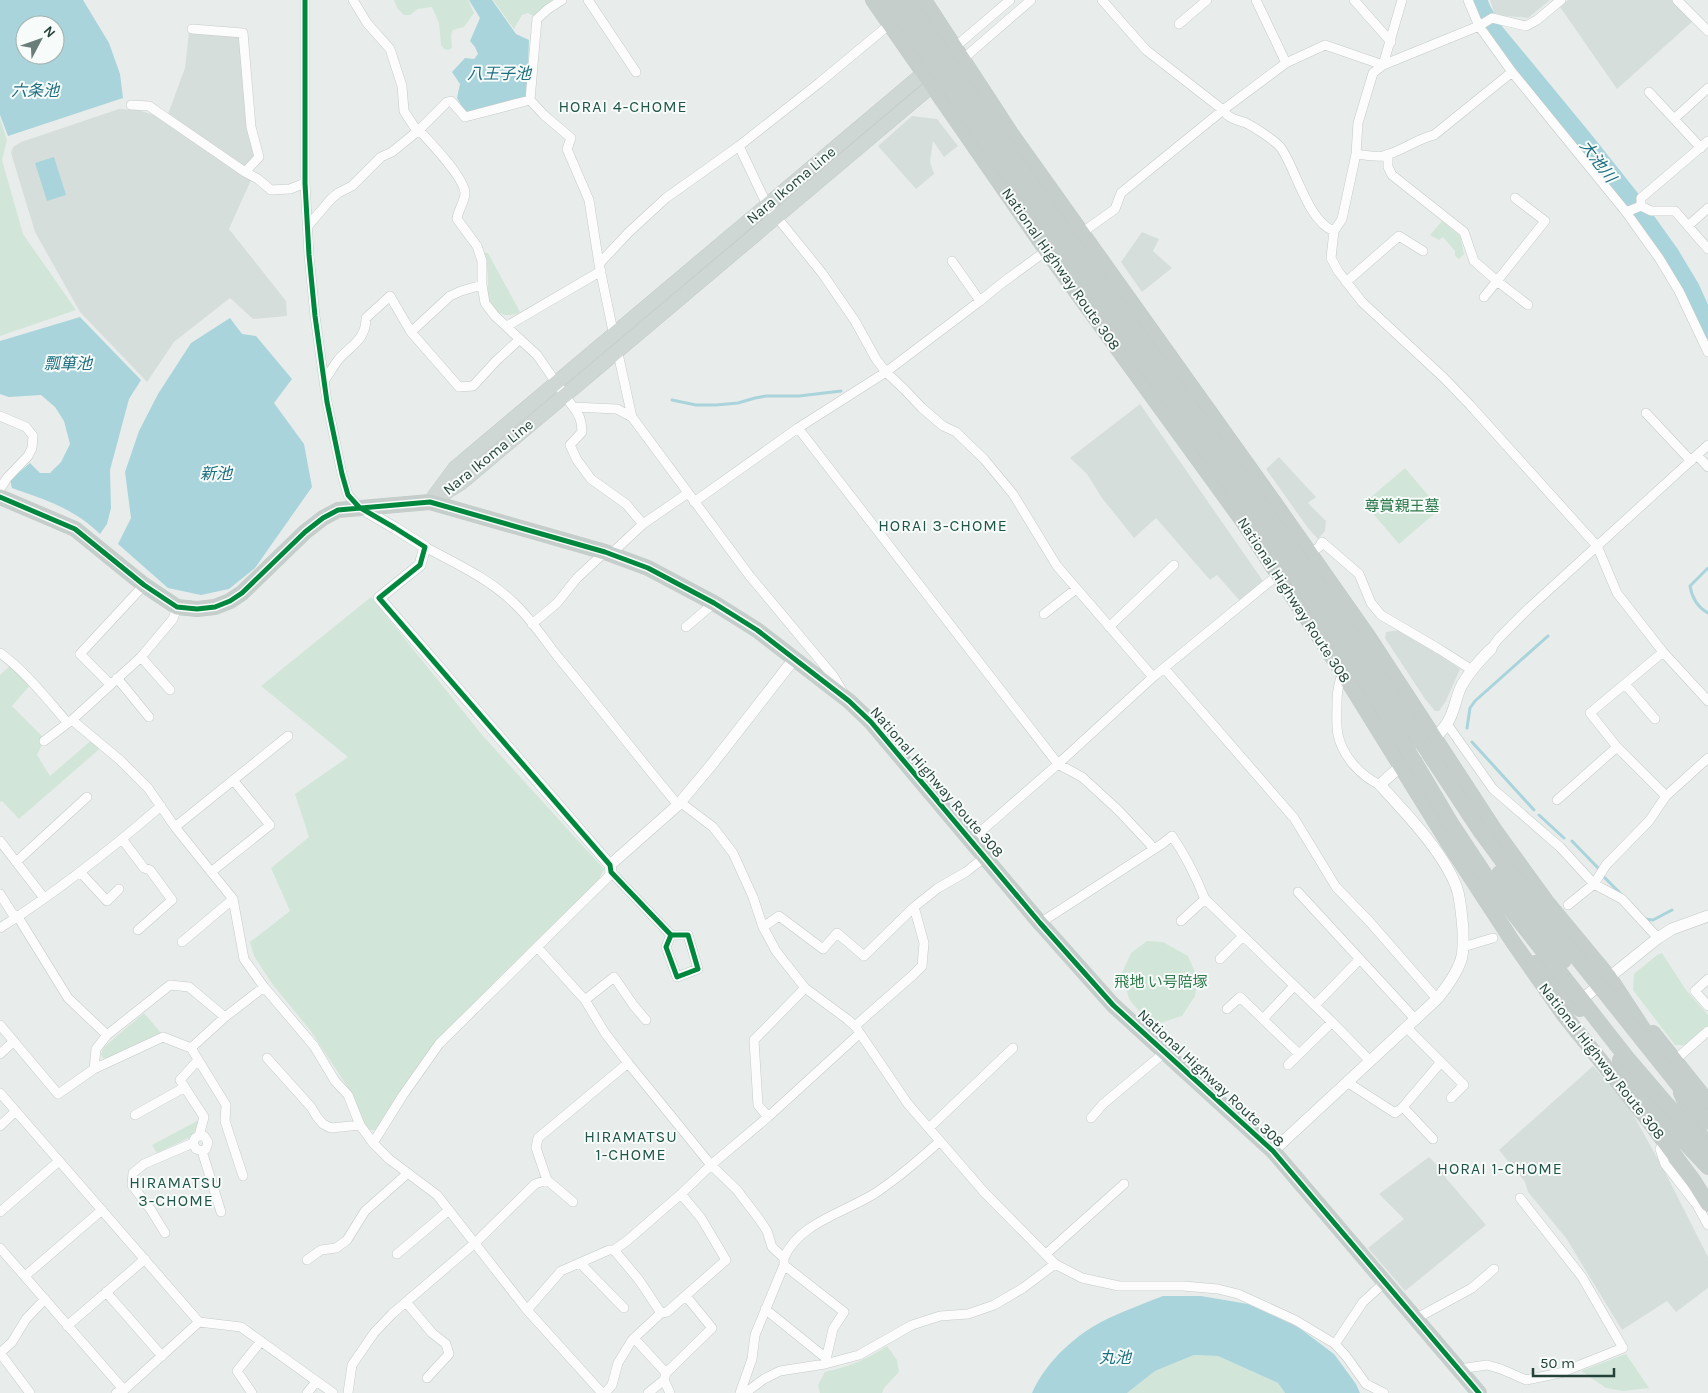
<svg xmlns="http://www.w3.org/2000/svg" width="1708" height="1393" font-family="Karla,'Noto Sans JP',sans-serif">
<rect width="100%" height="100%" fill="#e8edeb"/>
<path fill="#d6dedb" d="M1490 0H1550L1528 18 1495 15Z
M1568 0H1672L1693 21 1617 89 1560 7Z
M189 32 241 36 256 156 242 169 167 117 185 68Z
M119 109 138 110 154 115 251 180 229 229 286 301 287 316 253 319 230 298 174 342 147 382 80 312 35 232 11 153 13 147 21 142Z
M912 116 937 119 958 146 944 157 933 141 930 162 934 174 916 189 878 146Z
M1142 232 1159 239 1153 251 1172 268 1142 292 1121 262Z
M1140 404 1263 581 1240 601 1217 575 1210 580 1156 518 1134 538 1102 498 1087 474 1070 458Z
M1279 457 1316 497 1308 503 1326 521 1325 531 1318 539 1308 528 1266 469Z
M1399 630 1403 631 1460 669 1446 701 1439 711H1435L1425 699 1385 638 1386 632Z
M1593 1066 1629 1107 1665 1172 1708 1257V1288L1676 1312 1667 1301 1622 1330 1566 1238 1528 1192 1525 1182 1499 1150Z
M1429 1157 1442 1170 1446 1178 1486 1225 1405 1291 1368 1248 1404 1219 1379 1194Z"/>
<path fill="#d1e6d8" d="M394 0H468L474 13 464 27 453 30 451 35 452 48 448 50 444 49 441 45 439 23 432 7 418 9 410 15H404L397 8Z
M493 0H557L535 17 528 13 522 15 514 29Z
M0 119 7 140 2 160 23 234 76 310 0 336Z
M1442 221 1460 236 1464 254 1459 259 1455 256V251L1443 237 1439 240 1430 235Z
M484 253H488L520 312C508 319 493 314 489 300 487 294 488 286 488 280 488 271 486 262 484 253Z
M1405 468 1440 509 1399 544 1364 503Z
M371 597 483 736 604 869 599 879 498 978 437 1042 376 1130H367L351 1092 310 1030 273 985 254 956 250 942 290 911 271 868 309 837 295 794 348 757 261 686Z
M13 663 32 683 12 706 45 739 37 755 50 776 94 738 104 745 19 819 2 801 0 802V675Z
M1147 941 1163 942 1188 956 1198 979 1195 996 1182 1016 1157 1024 1143 1016 1129 999 1122 973 1131 953Z
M1662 953 1686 990 1708 1015V1026L1686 1045H1675L1633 990 1634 974 1657 955Z
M144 1013 161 1033 109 1058H103L101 1054 104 1047Z
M199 1120 193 1136 157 1153 152 1145Z
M887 1346 897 1360 899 1372 884 1388 882 1393H820L818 1385 825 1372C851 1366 865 1360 887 1346Z
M1626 1354 1649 1388 1623 1391 1606 1388 1581 1371Z
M1194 1355 1218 1356 1278 1383 1285 1393H1127L1155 1371Z"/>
<path fill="#a9d4db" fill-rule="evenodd" d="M0 0H83L109 43 120 74 123 98 8 136 0 115ZM25 25H55V55H25Z
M469 0H492L516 34 529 40 527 97 466 114 457 98 460 84 452 72 465 58 474 59 478 54 475 47 470 41 480 18Z
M54 157 66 195 47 201 35 163Z
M80 317 141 380 129 399 110 470 111 508 107 524 100 534C73 508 46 500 12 488L10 480 30 463 40 473H50L61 462 70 444 64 421 55 407 41 395 9 397 0 394V341Z
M230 318 242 334 256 336 292 379 274 403 304 444 312 487 255 568 229 589 201 595 168 588 118 544 131 518 125 472 139 431 158 394 191 343Z
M1163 1296H1201L1248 1304 1298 1327 1334 1354 1356 1384 1360 1393H1285L1278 1383 1218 1356 1194 1355 1155 1371 1127 1393H1032C1046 1361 1077 1333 1109 1318 1126 1310 1145 1303 1163 1296Z"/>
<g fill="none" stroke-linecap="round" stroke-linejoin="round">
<path stroke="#a9d4db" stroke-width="3" d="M672 400 696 405H716L738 403 755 398 766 396H799L841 391
M1708 568 1690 586C1692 598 1697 607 1708 613
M1467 728 1470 708 1475 701 1548 636
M1472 742 1534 810
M1539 815 1564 838
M1572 841 1599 869
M1602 875 1621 894
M1644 919 1653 920 1672 910"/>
<path stroke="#a9d4db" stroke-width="20" d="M1477 0 1481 10 1493 31 1583 140 1629 198 1669 254 1690 289 1708 329"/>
<defs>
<path id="minor" d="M305 0V183L309 255 315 316 327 402 342 474 348 495 359 507
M353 0 367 23 390 49 402 86 404 111 417 131
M562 0 548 9 537 19 530 100 544 115 571 138 567 149 589 200 599 264
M588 0 636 72
M1102 0 1146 50 1223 110C1230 120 1236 119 1246 123 1254 127 1276 141 1281 148 1296 169 1308 222 1334 231
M1256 0 1286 63
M1354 0 1391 42
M1402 0 1383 65 1373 73 1358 123 1356 154 1342 219 1334 231 1331 258 1338 271 1362 302 1443 377 1470 405 1597 546 1617 593 1663 652 1708 701
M1468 0 1479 26 1512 72 1626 212 1659 258 1679 291 1708 352
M1677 0 1708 31
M1179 24 1207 0
M192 29 243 33 251 127 259 157 245 172
M955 47 1010 0
M963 59 1031 0
M1649 92 1701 148
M131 105 149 106 245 172 258 179 271 190 290 189 305 183
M1674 119 1708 88
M419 130C430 142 464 177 465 193 465 201 458 210 457 219L477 246 482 261V285L485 303 495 316 537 355 573 407 617 409 632 417
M739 146 767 205 822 273 855 321 876 359 886 372 904 389 922 408 943 426 956 432 984 459 1013 494 1057 566 1153 677
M1356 154C1364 155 1375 157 1383 156 1401 152 1416 139 1434 135L1512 72
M1388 154V167L1392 175 1464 232 1474 261 1497 281 1545 221 1515 198
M1641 206V198L1708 141
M1626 212 1641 206 1651 211H1675L1708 249
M1688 226 1708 208
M307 227 331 199 338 193 352 186 381 157 392 152 419 130 447 102 451 101 465 117 530 100
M1080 234 1115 209 1121 193 1223 110 1286 63 1325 45 1383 65 1479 26 1492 18 1526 26 1537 20 1561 0
M952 261 980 301
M1346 282 1399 236 1423 251
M1484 297 1497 281 1528 305
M507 326 601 271
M411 332 450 296 461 291 482 285
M614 336 599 264 628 233 666 198 739 146 819 83 890 24
M617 349 632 417 749 575 834 677 843 692
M324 381C329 374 333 367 338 360 351 345 366 340 366 318L390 296 411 332 459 387 473 386 496 361 520 339
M573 407C580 414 582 423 582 432L570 445 577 460 591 479 626 504 643 524
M1646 413 1691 461
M0 416 26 427 33 436 32 448 28 456 7 478 0 489
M798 428 1058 764 1082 777 1118 810 1150 844 1153 850
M1697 455 1708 467
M694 502 798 428 886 372 980 301 1002 283 1050 248
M425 547C455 563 490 579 515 604 531 619 544 639 558 657 599 706 637 756 678 805
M611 554 643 524 688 493
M1307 556 1319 547 1322 542 1359 574 1371 603 1381 615 1439 649 1472 670
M1044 614 1076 589
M532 624 557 603 577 578 605 552
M686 627 714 603
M1109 627 1174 565
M1491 649 1498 639 1529 608 1708 445
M1663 652 1590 713 1617 747 1666 796
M0 653C26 672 46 698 67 722
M141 657 170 690
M1164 668 1294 818 1336 887 1369 921 1437 999
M1343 673C1338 683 1337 692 1337 703 1337 713 1336 725 1338 735 1343 757 1361 776 1380 785
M117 678 149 717
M110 684 80 654 144 585
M1625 684 1655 719
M72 720 120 760 148 788 175 827 233 899 244 959 264 987 314 1046 335 1081 348 1095 360 1125 373 1143 389 1159 437 1195 527 1310 602 1393
M1447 724 1493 789 1560 847 1594 884 1622 899 1658 938
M44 741 72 720 141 657 173 619 177 607
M1557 800 1617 747
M680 802 713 827 733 853 753 897 763 927 776 951 805 988 847 1019 855 1026 908 1104 984 1192 1055 1264 1082 1278 1119 1286H1183L1218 1289 1238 1294 1295 1320 1335 1344 1346 1356 1366 1384 1384 1393
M175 827 288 736
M122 839 144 868 150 870 172 900 138 930
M971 840 1058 764 1153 677 1269 582 1282 573
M0 841 44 898
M16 862 87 797
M80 872 107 901 119 889
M211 872 270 825 233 780
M1298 892 1416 1020
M0 894 12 913 18 917 68 998 107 1035
M1568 905 1594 884 1606 865 1649 821 1666 796 1708 758
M1181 921 1205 899
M1040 923 1162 844 1172 836C1186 856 1196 877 1205 899L1332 1022 1370 1061
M763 927 779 916 823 949 837 933 864 956 914 907
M0 928C57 892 110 850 161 806
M182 942 233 899
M1463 947 1493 938
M538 948 585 1000 605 1033 628 1063 711 1165 737 1190 759 1219 767 1231 772 1247 784 1258V1265L844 1312 833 1329 825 1364
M1220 959 1243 936
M1708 979 1695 991 1708 1006
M585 1000 614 977 634 1006 646 1020
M1315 1005 1360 959
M1227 1009 1240 997 1299 1054
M1263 1019 1294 986
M0 1025 58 1094 94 1069 163 1037 191 1048 225 1017 264 987
M855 1026 913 975 922 966 924 943 914 907 938 888 966 872 985 857
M1407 1028 1464 1085 1451 1098
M191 1048 226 1105 225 1121 243 1176
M0 1054 14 1041
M267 1058 311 1107 317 1117 323 1124 331 1128 360 1125
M198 1060 180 1080 204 1117 199 1136 195 1138 193 1143 196 1149 202 1151
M1675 1060 1708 1031
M1288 1065 1332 1022
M94 1069 96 1049 107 1035 170 985 189 987 225 1017
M1347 1082 1395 1113 1403 1107 1441 1062
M0 1093 199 1322
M1403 1107 1433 1139
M135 1115 185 1087
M768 1117 758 1105 754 1040 805 988
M1091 1118 1103 1104 1164 1053
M0 1126 16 1111
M929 1128 1013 1048
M199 1136H204L208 1142 206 1149 202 1151
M373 1143 403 1095 439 1044 608 877 611 872 671 935 666 947 677 977 698 969 688 935H671
M1665 1143 1660 1149 1665 1164 1697 1205 1708 1225
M202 1151 221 1212
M547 1180 573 1202
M0 1212 59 1161
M165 1233 151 1210 132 1185 133 1173 144 1164 193 1143
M0 1248 124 1390
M397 1254 449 1210
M1046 1254 1124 1184
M784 1258C799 1222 847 1212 877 1192 899 1177 920 1159 940 1141
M307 1260 321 1250 336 1248 347 1240 365 1211 408 1173
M580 1263 624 1308
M25 1276 102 1210
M106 1292 162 1356
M406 1302 432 1333 446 1344 449 1354 427 1378
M765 1309 827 1359
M527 1310 561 1271 609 1250H614L628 1240 681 1194 711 1165 768 1117 859 1034
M661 1313 667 1312 726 1260 701 1218 681 1194
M1417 1318 1472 1288 1494 1269
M67 1326 145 1259
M634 1338 666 1373
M1335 1344 1363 1302 1385 1282
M1459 1369 1487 1365 1501 1369 1526 1380 1560 1373 1623 1348 1582 1277 1520 1198
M664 1380 670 1393
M30 1393 0 1353 12 1342 26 1319 45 1299
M116 1393 124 1390 199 1322 241 1327 333 1393
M252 1393 237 1371 261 1341
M307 1393 316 1382
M348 1393 352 1365 374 1333 392 1314 475 1243 535 1184 547 1180 536 1148 538 1138 628 1063
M605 1393 612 1385 618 1363 632 1340 661 1313 639 1280 614 1250
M648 1393 664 1380 666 1373 712 1328 686 1296
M740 1393 752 1359 755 1335 784 1265
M745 1393 764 1379 780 1371 825 1364 859 1355 912 1325 940 1316 968 1314 994 1305 1023 1288 1055 1264"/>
<path id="tertiary" d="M359 507 395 528 425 547 420 565 379 598 610 865 611 872
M610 865 678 805 713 763 794 659
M1576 1004 1658 938 1672 929 1708 916
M1273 1151 1437 999C1446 988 1456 975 1461 960 1464 951 1463 940 1463 930 1462 918 1461 905 1458 892 1448 857 1405 812 1380 785 1401 763 1429 749 1446 725 1454 714 1455 701 1460 689 1467 674 1479 661 1491 649"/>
<path id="primary" d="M437 498 461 483 941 78
M430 502 455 468 931 67"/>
<path id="trunk" d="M873 0 1046 250 1242 520 1343 673 1449 844 1513 942 1564 1015 1649 1121 1693 1180 1708 1204
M924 0 1012 135 1276 505 1368 636 1496 832 1546 901 1609 977 1655 1047
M0 497 75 529 144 585 177 607 197 609 215 607 230 601 242 593 305 532 323 518 338 510 430 502 605 552 648 568 714 603 757 630 849 701 871 722 1040 923 1113 1005 1273 1151 1479 1393
M1535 963 1563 989 1580 1009
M1653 1033 1708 1102
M1620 1060 1678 1135 1708 1167
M1681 1093 1705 1145"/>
</defs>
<use href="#minor" stroke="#c5cac8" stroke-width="10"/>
<use href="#tertiary" stroke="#c5cac8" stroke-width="12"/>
<use href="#primary" stroke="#c3ccc9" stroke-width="15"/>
<use href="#trunk" stroke="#c3ccc9" stroke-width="16"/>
<use href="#minor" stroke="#fcfcfc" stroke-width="9"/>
<use href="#tertiary" stroke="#fcfcfc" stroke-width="11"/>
<use href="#primary" stroke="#cfd7d5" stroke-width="14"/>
<use href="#trunk" stroke="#c6cecc" stroke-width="15"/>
<defs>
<path id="trunk-bridge" d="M890 0 1036 215 1144 363 1306 591 1379 702 1452 825 1493 887 1627 1058 1663 1100 1708 1150
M907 0 1046 206 1318 585 1481 832 1539 910 1708 1122
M1499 873 1518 901 1564 961"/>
</defs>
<use href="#trunk-bridge" stroke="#c3ccc9" stroke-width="16" stroke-linecap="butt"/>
<use href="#trunk-bridge" stroke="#c6cecc" stroke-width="15"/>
<defs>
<path id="cycleway" d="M305 0V183L309 255 315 316 327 402 342 474 348 495 359 507 395 528 425 547 420 565 379 598 610 865 611 872 671 935 666 947 677 977 698 969 688 935H671
M0 497 75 529 144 585 177 607 197 609 215 607 230 601 242 593 305 532 323 518 338 510 430 502 605 552 648 568 714 603 757 630 849 701 871 722 1040 923 1113 1005 1273 1151 1479 1393"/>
</defs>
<use href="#cycleway" stroke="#f7fbf9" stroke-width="8"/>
<use href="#cycleway" stroke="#00873e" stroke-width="5"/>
</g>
<g text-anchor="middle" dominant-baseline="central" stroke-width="4" stroke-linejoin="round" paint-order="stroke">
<g font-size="15" fill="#24423a" stroke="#f7fbf9">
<text transform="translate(791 185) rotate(-40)">Nara Ikoma Line</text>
<text transform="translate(1061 269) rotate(55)">National Highway Route 308</text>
<text transform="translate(488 457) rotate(-39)">Nara Ikoma Line</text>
<text transform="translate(1294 600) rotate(57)">National Highway Route 308</text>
<text transform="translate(937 782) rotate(49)">National Highway Route 308</text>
<text transform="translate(1602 1061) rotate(52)">National Highway Route 308</text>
<text transform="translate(1211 1078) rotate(43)">National Highway Route 308</text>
</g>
<g font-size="15" fill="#2d7a4b" stroke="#f7fbf9">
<text x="1402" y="506">尊賞親王墓</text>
<text x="1161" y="982">飛地 い号陪塚</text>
</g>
<g font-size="16" font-style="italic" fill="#1c6f80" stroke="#f7fbf9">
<text x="499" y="73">八王子池</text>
<text x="35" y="90">六条池</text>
<text transform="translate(1598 161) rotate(53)">大池川</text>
<text x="68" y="363">瓢箪池</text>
<text x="216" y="473">新池</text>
<text x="1115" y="1357">丸池</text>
</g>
<g font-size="16" letter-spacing="1" fill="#1f5548" stroke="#f7fbf9">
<text x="623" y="106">HORAI 4-CHOME</text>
<text x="943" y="525">HORAI 3-CHOME</text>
<text x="631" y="1136">HIRAMATSU<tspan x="631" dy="18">1-CHOME</tspan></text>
<text x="1500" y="1168">HORAI 1-CHOME</text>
<text x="176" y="1182">HIRAMATSU<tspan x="176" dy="18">3-CHOME</tspan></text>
</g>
</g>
<g transform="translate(40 40) rotate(49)"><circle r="24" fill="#f7fbf9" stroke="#a3b1ad"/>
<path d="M0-4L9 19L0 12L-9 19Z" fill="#697e78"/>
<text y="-8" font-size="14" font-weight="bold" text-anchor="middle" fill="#24423a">N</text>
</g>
<path d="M1533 1368v8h81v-8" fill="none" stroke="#24423a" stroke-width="2.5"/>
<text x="1540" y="1368" font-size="15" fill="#24423a" stroke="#f7fbf9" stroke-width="4" paint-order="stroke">50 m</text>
</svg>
